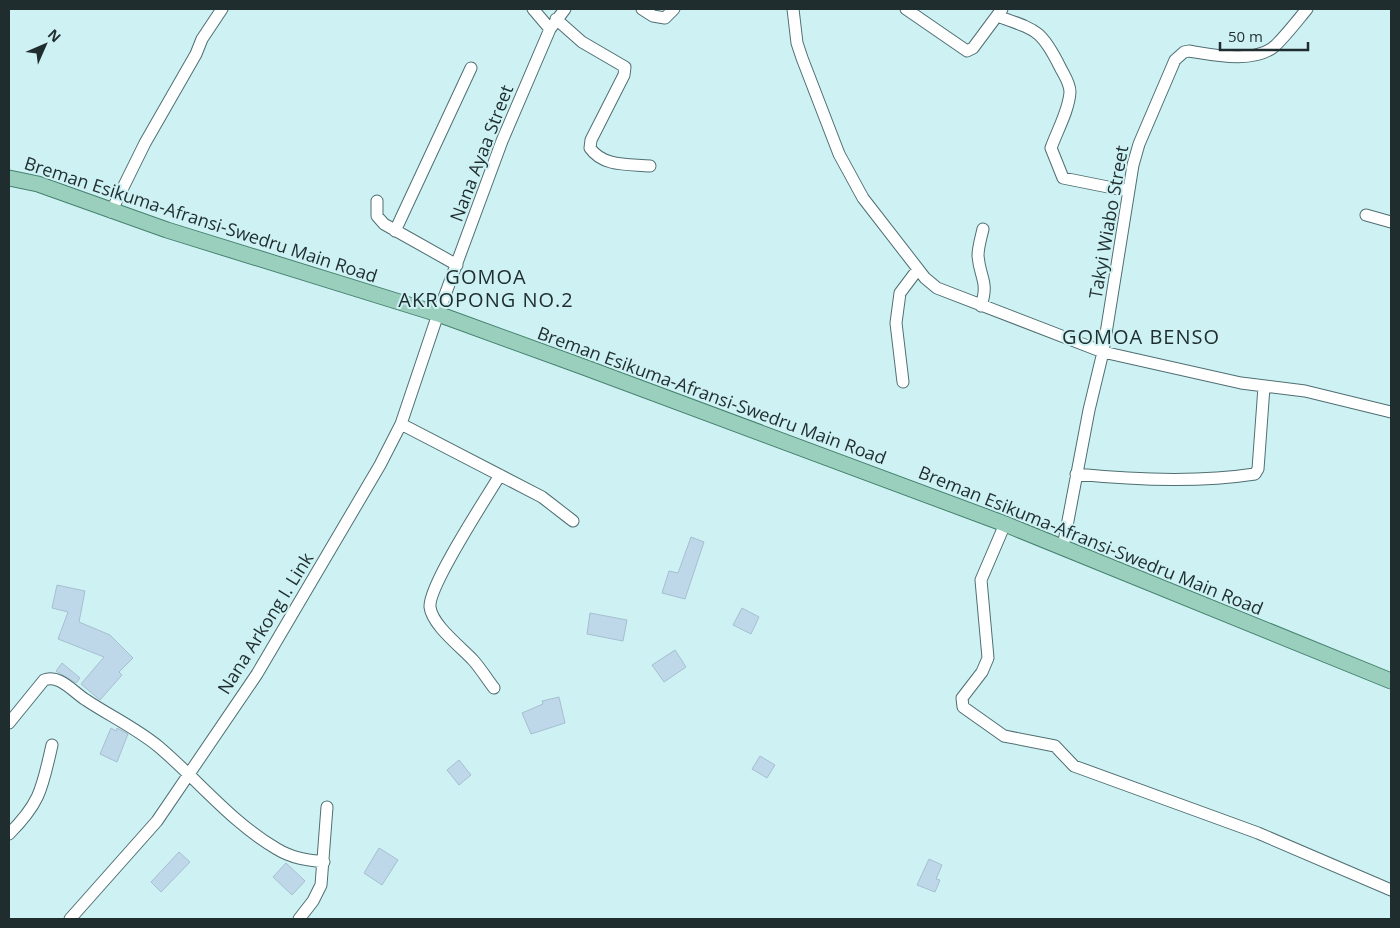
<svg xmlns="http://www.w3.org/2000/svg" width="1400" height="928" font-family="'Open Sans',sans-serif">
<rect width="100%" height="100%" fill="#cef1f4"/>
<path fill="#bed8ea" stroke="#a6bfd0" d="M691 537 704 542 685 599 662 593 669 571 678 573Z
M57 585 85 591 79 622 110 635 133 658 119 672 122 675 100 700 81 684 104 657 58 639 68 612 52 608Z
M742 608 759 617 751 634 733 625Z
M590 613 627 620 623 641 587 634Z
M675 650 686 667 664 682 652 665Z
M62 663 80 678 76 683 56 671Z
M559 697 565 723 531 734 522 713 543 704 542 701Z
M111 728 116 731 117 728 128 734 117 762 100 754Z
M760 756 775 765 767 778 752 769Z
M459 760 471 775 459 785 447 770Z
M379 848 398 860 382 885 364 873Z
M179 852 190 862 161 892 151 882Z
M929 859 942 865 936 879 940 880 935 892 917 885Z
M286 863 305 881 292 895 273 877Z"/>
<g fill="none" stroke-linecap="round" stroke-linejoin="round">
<defs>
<path id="minor" d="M533 9 550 29
M642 9 653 16 665 18 674 9
M793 9 797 43 802 58 839 154 863 198 925 278 937 288 1103 352 1241 383 1305 391 1391 412
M906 9 967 51 973 48 1002 9
M997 16C1036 30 1041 29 1060 67 1064 75 1070 83 1070 92 1069 110 1057 131 1051 148L1063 178 1128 191
M556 19 582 42 625 67 624 75 591 140 590 148C603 167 629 164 650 166
M377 201V216L384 224 457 265
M111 212 145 143 196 54 202 39 222 9
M1366 215 1391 222
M395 231 471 68
M981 306C989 281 980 279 978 256 978 247 981 238 983 229
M903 382 896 323 900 293 918 269
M401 424 542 497 573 521
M1076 474C1135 480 1196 483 1255 474L1258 469 1264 387
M1005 524 981 580 988 658 982 672 962 698 963 707 1004 736 1055 746 1074 766 1258 833 1391 890
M1063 547 1089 410 1103 352 1133 165 1139 144 1175 60 1184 52 1189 51C1214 55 1256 64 1276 45 1287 34 1297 21 1307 9
M494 688C487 679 481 669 473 660 461 647 432 625 430 607 428 586 487 497 500 475
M9 723 44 680C60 674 73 692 86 700 110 716 136 728 159 747 198 780 232 823 277 849 292 858 306 860 324 862
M9 834C41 802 42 788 52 745
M70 919 157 821 257 674 380 465 401 424 438 314 502 141 550 29 565 9
M299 919 313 901 321 885 327 807"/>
<path id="major" d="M9 178 38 184 167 230 438 314 581 366 1005 524 1391 681"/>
</defs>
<use href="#minor" stroke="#4f6f72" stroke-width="13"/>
<use href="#major" stroke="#45826e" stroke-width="17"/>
<use href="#minor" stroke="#fff" stroke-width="11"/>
<use href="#major" stroke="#9bcfbd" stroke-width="15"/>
</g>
<g text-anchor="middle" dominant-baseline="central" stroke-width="4" stroke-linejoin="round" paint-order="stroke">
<g font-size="18" fill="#1f2d2e" stroke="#cef1f4">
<text transform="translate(481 153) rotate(-69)">Nana Ayaa Street</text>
<text transform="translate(201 219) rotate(18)">Breman Esikuma-Afransi-Swedru Main Road</text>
<text transform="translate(1108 222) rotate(-80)">Takyi Wiabo Street</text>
<text transform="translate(712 395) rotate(20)">Breman Esikuma-Afransi-Swedru Main Road</text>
<text transform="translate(1091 540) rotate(22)">Breman Esikuma-Afransi-Swedru Main Road</text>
<text transform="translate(265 623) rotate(-58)">Nana Arkong I. Link</text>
</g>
<g font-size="20" letter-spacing="1" fill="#1f2d2e" stroke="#cef1f4">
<text x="486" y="276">GOMOA<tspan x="486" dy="23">AKROPONG NO.2</tspan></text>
<text x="1141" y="336">GOMOA BENSO</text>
</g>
</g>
<rect width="1400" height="928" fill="none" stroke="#1f2d2e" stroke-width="20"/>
<g transform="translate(45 45) rotate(45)" stroke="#cef1f4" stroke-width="4" paint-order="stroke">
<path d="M0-4L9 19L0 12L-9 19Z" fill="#1f2d2e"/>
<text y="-8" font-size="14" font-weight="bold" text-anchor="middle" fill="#1f2d2e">N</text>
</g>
<path d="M1220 42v8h88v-8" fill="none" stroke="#1f2d2e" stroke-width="2.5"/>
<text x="1228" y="42" font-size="15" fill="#1f2d2e" stroke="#cef1f4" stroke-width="4" paint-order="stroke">50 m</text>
</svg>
